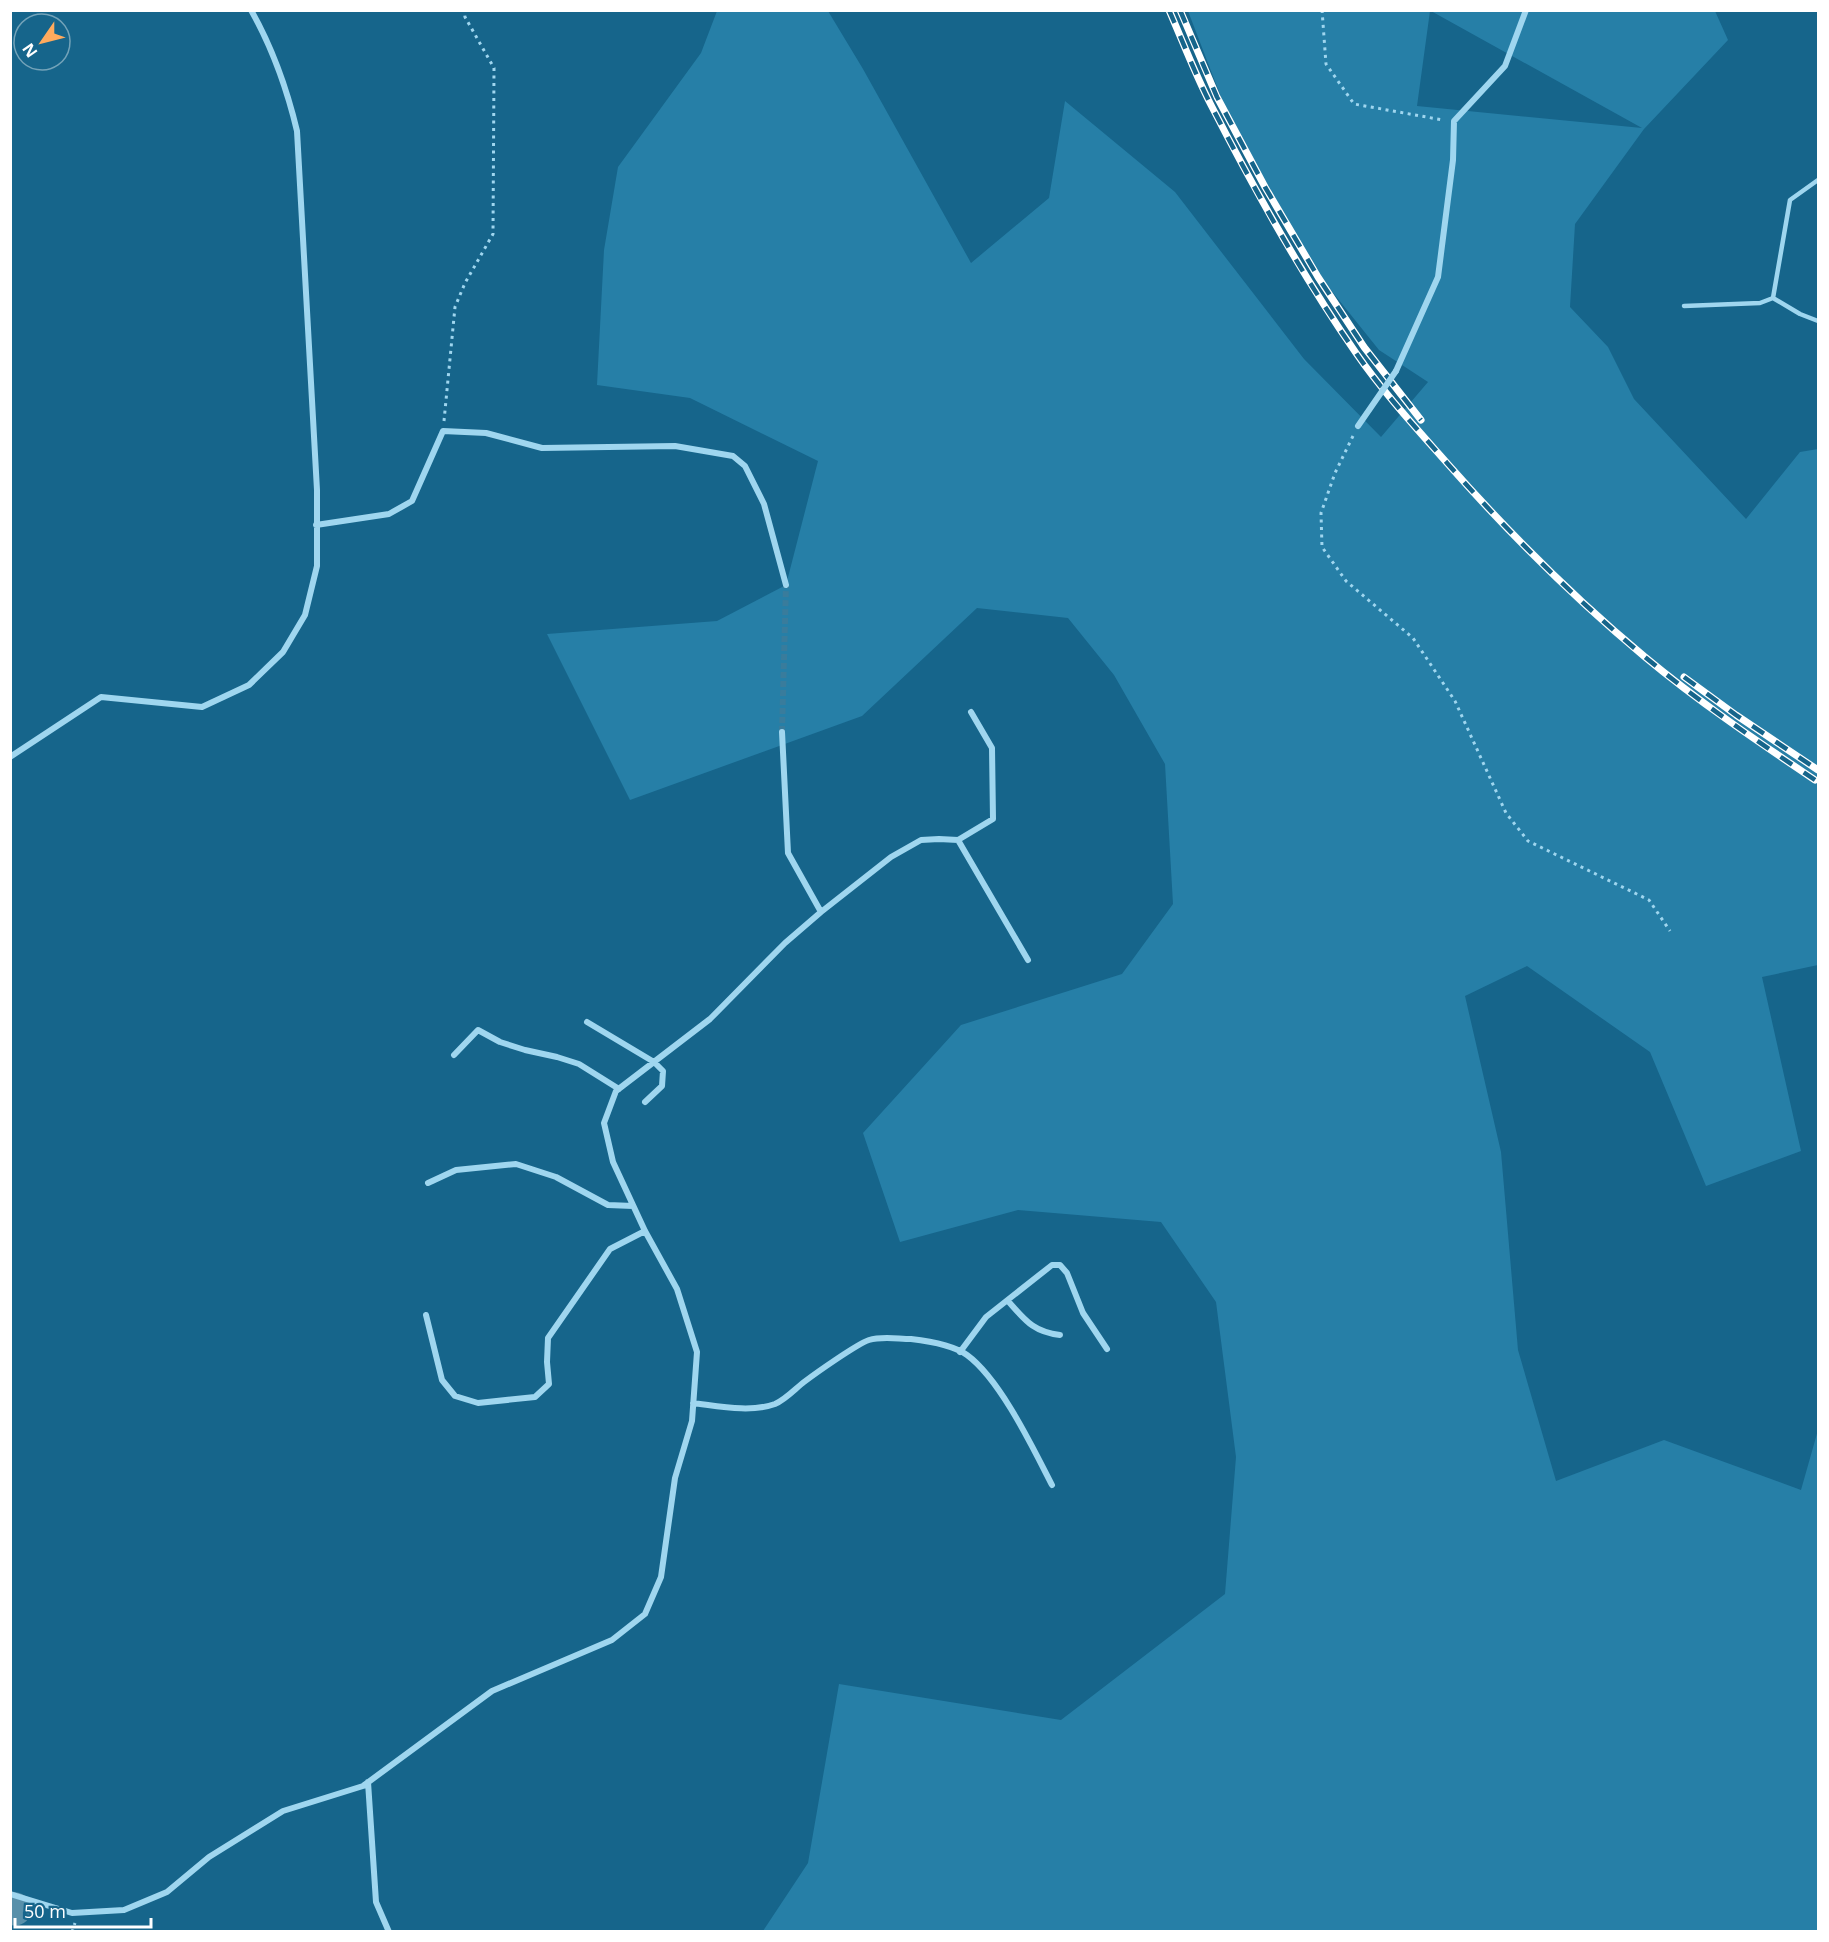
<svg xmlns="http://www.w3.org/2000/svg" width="1829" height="1942" font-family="'Open Sans',sans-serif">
<rect width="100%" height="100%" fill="#16658b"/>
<path fill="#267fa7" d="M717 11H828L863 69 971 263 1049 198 1065 101 1175 192 1304 359 1381 437 1428 382 1379 350 1310 264 1226 110 1188 11H1430L1417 106 1642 128 1431 11H1715L1728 40 1644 129 1575 224 1570 307 1608 347 1634 399 1746 519 1800 452 1818 449V965L1762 977 1801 1151 1706 1186 1650 1052 1527 966 1465 996 1501 1152 1518 1350 1556 1481 1664 1440 1801 1490 1818 1430V1931H763L808 1863 839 1684 1061 1720 1225 1594 1236 1457 1216 1302 1161 1222 1018 1210 900 1242 863 1133 961 1025 1122 974 1173 904 1165 764 1114 675 1068 618 977 608 862 716 630 800 547 634 717 621 786 585 818 461 690 398 597 385 604 250 618 167 701 53Z"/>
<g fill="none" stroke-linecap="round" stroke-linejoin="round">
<path stroke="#5890aa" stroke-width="33" d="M10 1908 15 1909"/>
<path stroke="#397c9c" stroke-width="6" stroke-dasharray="6 3" stroke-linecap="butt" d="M782 732 786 585"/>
<path stroke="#9fd6ef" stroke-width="3" stroke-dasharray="3 4.5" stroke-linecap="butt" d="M1322 10 1326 64 1354 104 1443 120
M444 421 455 307 465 283 493 234 494 68 465 17 464 10
M1353 436 1335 473 1321 513 1322 547 1346 581 1413 638 1455 701 1506 813 1528 841 1649 900 1670 931
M72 1932 75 1923"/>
<path stroke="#9fd6ef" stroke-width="4.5" d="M1773 298 1800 314 1818 321
M1684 306 1760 303 1773 298 1790 200 1818 180"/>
<path stroke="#9fd6ef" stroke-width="6" d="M1396 371 1438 277 1453 160 1454 121 1505 66 1526 10
M316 525 389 514 412 501 443 431 486 433 542 448 675 446 733 456 745 466 764 504 786 585
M10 757 101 697 202 707 249 685 283 652 305 615 317 566V490L297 131C287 89 273 49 251 10
M958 840 1028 960
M821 912 891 857 921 840 939 839 958 840 993 819 992 748 971 712
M587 1022 654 1062 663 1071 662 1086 645 1102
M454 1055 478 1030 500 1042 525 1050 557 1057 579 1064 619 1089
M428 1183 456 1170 516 1164 556 1177 608 1205 633 1206
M1008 1301C1025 1320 1033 1332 1060 1335
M426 1315 442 1380 455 1396 478 1403 535 1397 549 1384 547 1362 548 1338 610 1249 645 1231
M960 1352 986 1317 1052 1265H1060L1067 1273 1083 1313 1107 1349
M693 1403C718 1406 750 1413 775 1404 785 1400 795 1389 804 1382 816 1373 857 1344 869 1340 882 1336 898 1339 911 1339 928 1341 953 1345 967 1355 1000 1379 1033 1448 1052 1485
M368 1782 376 1902 389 1932
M10 1894 72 1913 124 1910 167 1892 209 1857 283 1811 363 1786 492 1691 612 1640 645 1614 661 1577 675 1478 692 1421 697 1352 677 1289 645 1231 613 1162 604 1123 616 1091 710 1019 785 943 821 912 788 853 782 732"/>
<defs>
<path id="rail" d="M1169 10C1183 42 1195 74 1211 105 1254 189 1301 274 1356 353 1383 392 1416 428 1447 463 1508 532 1574 598 1645 657 1699 702 1757 741 1815 780
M1180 10 1217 97 1265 187 1318 277 1364 347 1421 420
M1684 677 1736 715 1818 770"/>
</defs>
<use href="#rail" stroke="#fff" stroke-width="7"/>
<use href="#rail" stroke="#16658b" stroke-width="4.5" stroke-dasharray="14" stroke-linecap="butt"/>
<path stroke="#9fd6ef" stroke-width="6" d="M1358 426 1396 371"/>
</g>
<rect width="1829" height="1942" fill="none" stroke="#ffffff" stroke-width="24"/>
<g transform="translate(42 42) rotate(235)"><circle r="28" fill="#16658b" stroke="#73a3b9" stroke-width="1.5"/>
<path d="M0-4.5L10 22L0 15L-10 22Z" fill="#ffaa5d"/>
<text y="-9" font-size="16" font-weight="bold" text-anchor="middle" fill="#ffffff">N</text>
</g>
<path d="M15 1918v9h136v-9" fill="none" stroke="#ffffff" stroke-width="3"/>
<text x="24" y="1918" font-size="18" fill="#ffffff" stroke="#16658b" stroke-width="4.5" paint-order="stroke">50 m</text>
</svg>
